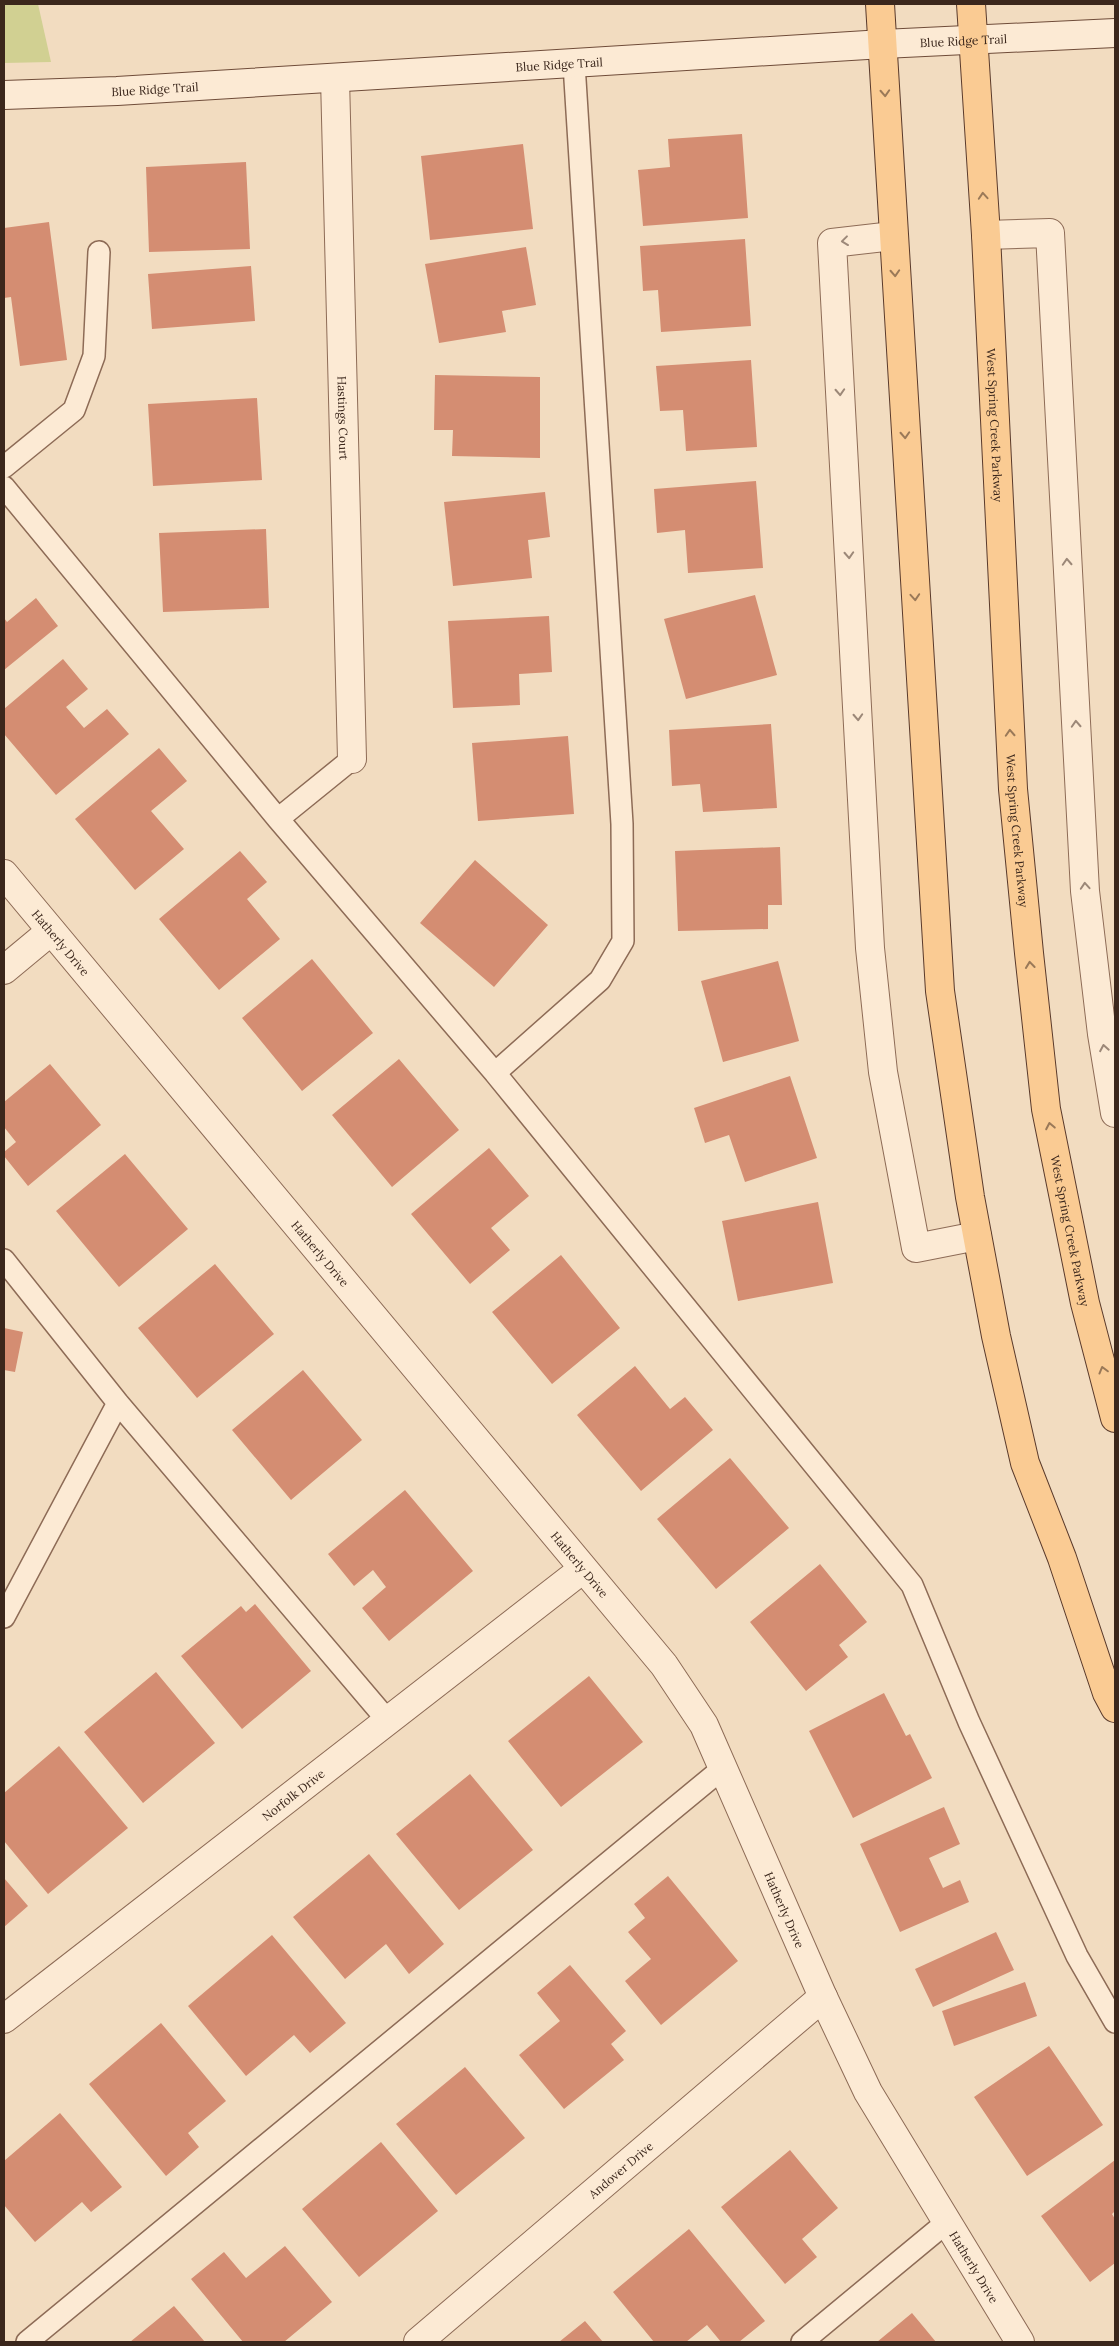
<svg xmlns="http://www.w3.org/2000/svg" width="1119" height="2346" font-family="Lora,serif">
<rect width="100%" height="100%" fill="#f2dcc0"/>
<path fill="#d1d092" d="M4 4H38L51 62 4 63Z"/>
<path fill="#d48d72" d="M742 134 748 218 643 226 638 170 670 167 668 139Z
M523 144 533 229 430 240 421 156Z
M246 162 250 249 149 252 146 167Z
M49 222 67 360 20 366 11 297 4 298V228Z
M745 239 751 326 661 332 658 290 643 291 640 246Z
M526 247 536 305 502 311 506 332 439 343 425 264Z
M251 266 255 321 152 329 148 274Z
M751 360 757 447 686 451 683 410 660 411 656 366Z
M435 375 540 377V458L452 456 453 430H434Z
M257 398 262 480 153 486 148 404Z
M756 481 763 568 688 573 685 530 657 533 654 489Z
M545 492 550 537 528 540 532 578 453 586 444 502Z
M266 529 269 608 163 612 159 533Z
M755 595 777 675 686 699 664 619Z
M36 598 58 626 4 670V618L7 622Z
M549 616 552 672 519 674 520 705 453 708 448 621Z
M63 659 88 689 66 707 84 728 107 709 129 734 56 795 4 734V709Z
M771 724 777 808 703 812 700 784 672 786 669 730Z
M568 736 574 814 478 821 472 743Z
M159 748 187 781 151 811 184 849 135 890 75 819Z
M780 847 782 905H768V929L678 931 675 851Z
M240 851 267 882 247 899 280 939 219 990 159 919Z
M475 860 548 925 494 987 420 923Z
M312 959 373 1033 302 1091 242 1018Z
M778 961 799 1041 723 1062 701 981Z
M399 1059 459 1130 392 1187 332 1115Z
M50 1064 101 1125 28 1186 4 1156V1152L16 1142 4 1127V1102Z
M790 1076 817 1158 745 1182 729 1135 705 1143 694 1108Z
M489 1148 529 1196 491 1228 510 1250 470 1284 411 1214Z
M125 1154 188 1229 119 1287 56 1211Z
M818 1202 833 1283 738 1301 722 1221Z
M561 1255 620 1328 552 1384 492 1312Z
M215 1264 274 1334 197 1398 138 1328Z
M4 1328 23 1332 15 1372 4 1370Z
M635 1366 670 1409 685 1397 713 1430 641 1491 577 1415Z
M303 1370 362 1440 291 1500 232 1430Z
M730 1458 789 1528 716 1589 657 1519Z
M405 1490 473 1571 389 1641 362 1608 386 1587 373 1570 354 1586 328 1554Z
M820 1564 867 1622 839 1645 848 1657 806 1691 750 1622Z
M255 1604 311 1671 242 1729 181 1656 241 1606 246 1612Z
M156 1672 215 1743 143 1803 84 1732Z
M589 1676 643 1742 561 1807 508 1741Z
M884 1693 906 1736 910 1734 932 1778 853 1818 809 1731Z
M59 1746 128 1828 48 1894 4 1841V1793Z
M470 1774 533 1850 459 1910 396 1834Z
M944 1807 960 1844 929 1858 943 1888 960 1880 969 1902 900 1932 860 1844Z
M369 1854 444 1944 409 1974 386 1944 345 1979 293 1917Z
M668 1876 738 1961 661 2025 625 1981 651 1959 628 1932 645 1918 634 1904Z
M4 1878 28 1906 4 1927Z
M996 1932 1014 1970 933 2007 915 1969Z
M272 1935 346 2023 310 2053 294 2035 246 2076 188 2006Z
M570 1965 626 2031 611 2044 624 2060 564 2109 519 2055 560 2021 537 1993Z
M1025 1982 1037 2016 954 2046 942 2011Z
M161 2023 226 2101 188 2133 199 2147 166 2176 89 2084Z
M1049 2046 1103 2125 1027 2176 974 2097Z
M465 2067 525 2138 456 2195 396 2124Z
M60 2113 122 2187 91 2212 82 2202 35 2242 4 2205V2161Z
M381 2142 438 2211 359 2277 302 2209Z
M790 2150 838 2208 802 2239 817 2257 785 2284 721 2207Z
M1115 2160V2211L1112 2214 1115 2219V2263L1090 2282 1041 2216Z
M689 2229 765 2321 739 2342H721L707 2325 686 2342H654L613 2292Z
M285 2246 332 2302 284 2342H243L191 2279 224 2252 246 2278Z
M174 2306 205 2342H130Z
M912 2313 936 2342H877Z
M585 2321 603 2342H559Z"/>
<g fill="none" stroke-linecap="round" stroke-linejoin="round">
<defs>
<path id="lane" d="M4 467 74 410 94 356 99 252
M4 487 278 819 495 1073 912 1585 969 1722 1077 1956 1115 2022
M278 819 352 759
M495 1073 600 980 623 941 622 824 574 64
M4 1260 118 1403 388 1721
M4 1617 118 1403
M27 2342 723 1768
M802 2342 947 2222"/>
<g id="street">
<path id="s1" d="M335 78 352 759"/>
<path d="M986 235 1050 233 1085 891 1102 1034 1115 1113"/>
<path d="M893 236 832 243 870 948 883 1072 916 1248 977 1236"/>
<path id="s2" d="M4 874 664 1665 704 1725 823 1997 868 2092 1020 2342"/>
<path d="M4 970 51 931"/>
<path id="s3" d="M4 2019 583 1569"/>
<path id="s4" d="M418 2342 823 1997"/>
</g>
<g id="secondary">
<path id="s5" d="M4 95 117 91 883 44 1115 33"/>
</g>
<g id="primary">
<path d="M880 4 940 991 970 1197 996 1336 1025 1463 1062 1558 1107 1693 1115 1708"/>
<path id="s6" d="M971 4 986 235 1013 789 1029 953 1046 1109 1085 1303 1115 1418"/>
</g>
</defs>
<use href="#lane" stroke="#8d6b56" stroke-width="24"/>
<use href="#street" stroke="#8d6b56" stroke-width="30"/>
<use href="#secondary" stroke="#6f4c39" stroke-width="30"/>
<use href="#primary" stroke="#5a3a2b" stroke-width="30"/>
<use href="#lane" stroke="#fcead4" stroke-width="21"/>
<use href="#street" stroke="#fcead4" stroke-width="28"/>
<use href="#secondary" stroke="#fcead4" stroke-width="28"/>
<use href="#primary" stroke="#facb93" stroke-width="28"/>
</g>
<defs><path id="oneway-chevron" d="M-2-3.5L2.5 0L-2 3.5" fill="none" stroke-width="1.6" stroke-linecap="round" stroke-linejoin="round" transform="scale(1.25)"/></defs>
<g stroke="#9a7958">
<use href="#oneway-chevron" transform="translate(885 93) rotate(87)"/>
<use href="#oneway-chevron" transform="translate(983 196) rotate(-94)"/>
<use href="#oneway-chevron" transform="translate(895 273) rotate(87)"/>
<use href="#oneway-chevron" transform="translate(905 435) rotate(87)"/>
<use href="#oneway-chevron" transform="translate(915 597) rotate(86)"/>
<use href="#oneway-chevron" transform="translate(1010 733) rotate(-93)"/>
<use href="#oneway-chevron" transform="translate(1030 965) rotate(-96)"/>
<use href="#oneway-chevron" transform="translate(1050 1126) rotate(-101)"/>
<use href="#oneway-chevron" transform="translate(1103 1370) rotate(-105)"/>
</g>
<g stroke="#9c8878">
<use href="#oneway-chevron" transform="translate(845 241) rotate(173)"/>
<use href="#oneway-chevron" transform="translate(840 392) rotate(87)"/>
<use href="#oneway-chevron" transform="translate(849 555) rotate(87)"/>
<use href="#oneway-chevron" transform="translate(1067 562) rotate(-93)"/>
<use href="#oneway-chevron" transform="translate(858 717) rotate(87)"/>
<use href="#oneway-chevron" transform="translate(1076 724) rotate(-93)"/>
<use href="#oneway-chevron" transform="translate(1085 886) rotate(-94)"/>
<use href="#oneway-chevron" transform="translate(1104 1048) rotate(-100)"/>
</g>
<g text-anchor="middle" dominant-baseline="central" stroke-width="4.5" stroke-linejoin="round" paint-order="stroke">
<g font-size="12" fill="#3b271c" stroke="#f9e7d0">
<text stroke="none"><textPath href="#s5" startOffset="961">Blue Ridge Trail</textPath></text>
<text stroke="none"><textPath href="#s5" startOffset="556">Blue Ridge Trail</textPath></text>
<text stroke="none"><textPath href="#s5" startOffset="151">Blue Ridge Trail</textPath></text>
<text stroke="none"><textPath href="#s1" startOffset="340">Hastings Court</textPath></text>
<text stroke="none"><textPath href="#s6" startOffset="422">West Spring Creek Parkway</textPath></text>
<text stroke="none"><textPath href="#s6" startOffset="828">West Spring Creek Parkway</textPath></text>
<text stroke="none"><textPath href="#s2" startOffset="89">Hatherly Drive</textPath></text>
<text stroke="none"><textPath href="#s6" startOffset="1232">West Spring Creek Parkway</textPath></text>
<text stroke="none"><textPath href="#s2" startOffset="494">Hatherly Drive</textPath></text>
<text stroke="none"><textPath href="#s2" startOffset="899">Hatherly Drive</textPath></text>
<text stroke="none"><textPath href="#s3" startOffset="366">Norfolk Drive</textPath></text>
<text stroke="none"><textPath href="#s2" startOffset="1304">Hatherly Drive</textPath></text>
<text stroke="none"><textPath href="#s4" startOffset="266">Andover Drive</textPath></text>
<text stroke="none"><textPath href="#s2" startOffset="1709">Hatherly Drive</textPath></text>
</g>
</g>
<rect width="1119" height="2346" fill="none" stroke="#3b271c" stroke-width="10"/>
</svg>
